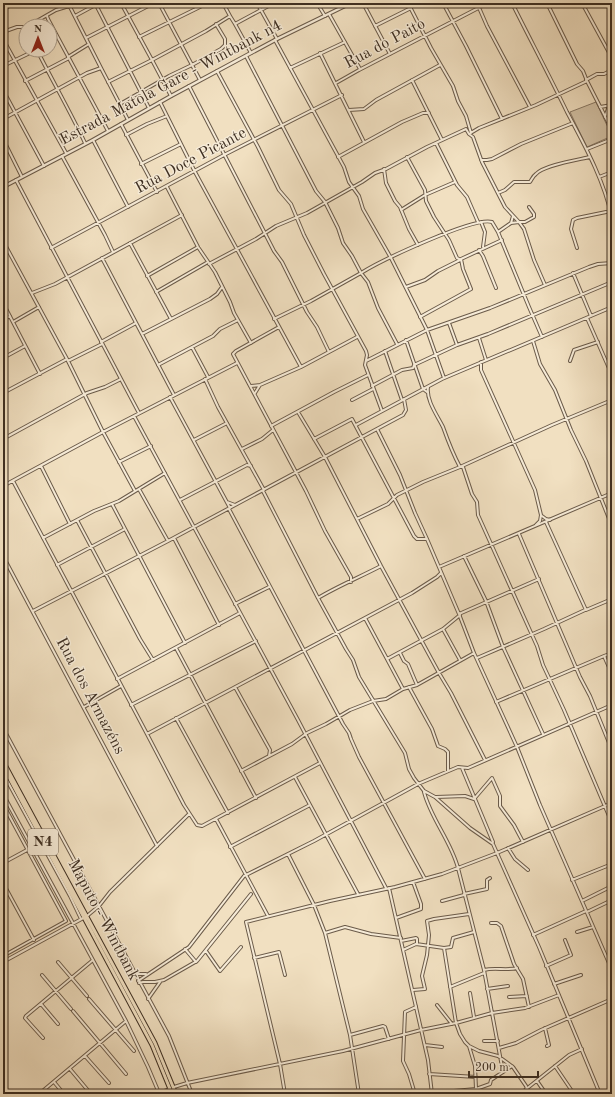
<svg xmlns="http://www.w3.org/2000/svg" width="615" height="1097" font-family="'Old Standard TT',serif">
<rect width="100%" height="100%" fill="#f1e0c1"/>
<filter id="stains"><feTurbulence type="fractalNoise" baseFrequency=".005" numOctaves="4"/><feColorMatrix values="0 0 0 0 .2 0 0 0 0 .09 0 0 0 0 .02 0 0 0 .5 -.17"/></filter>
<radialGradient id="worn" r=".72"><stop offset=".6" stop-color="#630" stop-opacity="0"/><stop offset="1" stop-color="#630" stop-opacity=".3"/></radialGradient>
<path fill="#d3c2a6" stroke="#887864" d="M596 102 612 136 587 147 570 112Z"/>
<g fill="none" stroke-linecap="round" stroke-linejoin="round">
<defs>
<path id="minor" d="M68 3 101 68
M95 3 149 108
M121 3 152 60 206 31 230 16 235 24 261 10
M159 3 192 65 221 49 225 45V39L216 24
M223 3 230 16
M257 3 277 39
M317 3 325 16
M363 3 390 54
M408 3 431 48 453 86 458 101 466 116 471 133
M443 3 466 46 502 119
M477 3 487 26 530 107
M512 3C530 39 549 75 567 112 585 146 604 180 612 218
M547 3 577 64 583 71 587 81 612 130
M582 3 612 58
M3 9 16 3
M261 10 274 3
M329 14 360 69
M47 16 48 19 108 131
M75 16 99 3
M235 24 251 53
M28 26 56 10 69 6
M375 26 411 8
M3 32 17 27H26
M139 37 208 3
M86 38 154 3
M3 39 66 153
M275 40 344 167 349 182 359 196 363 209 391 258 427 330 366 361
M37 50C53 82 70 111 85 143
M320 53 364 142
M246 56 316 191 325 202 338 228 343 243 352 256 361 273 311 301 274 319
M68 57 89 44
M3 66 36 50
M290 68 345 42
M217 71 258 147 279 190 291 204 304 235 324 274 366 351 367 355 365 365 382 411
M412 80 442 140
M586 80 597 74H604L612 70
M25 81 69 58
M108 82 152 60 171 96
M336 83 359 70 488 3
M189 86 274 251 282 262 307 312 317 327 329 352
M3 90 44 166
M160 102 195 172 301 367
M120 104 169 76 192 65 200 80
M600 107 612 105
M349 110 364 109 376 100 440 65
M605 117 609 106
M3 119 87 73 101 68 128 120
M121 124 157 192
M469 134 473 137 482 162 505 207 519 222 511 223
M126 135 147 124 167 116
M3 139 22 177
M93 140 128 207
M436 143 457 185 467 197 478 222
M587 149 612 139
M62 156 105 235 113 252
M338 157 402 122 423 113H429
M407 157 425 190 426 201 434 217 449 240 457 258 461 260
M481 160H487L492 159 521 144 573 123
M141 164 181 144
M384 169 386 183 395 201 400 207 409 229 418 245
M599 177 612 172
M16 180 139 413
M167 187 198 247 215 272 230 302 234 313 251 343
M498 193 505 190 514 182H530C532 179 533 176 536 174 544 165 577 160 590 157
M529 207 534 214V217L525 222H519L524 229 534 260 545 285
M401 210 425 195 455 182
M481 222 485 232 483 247
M498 232 529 307 542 337
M3 241 67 359 103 432 135 491
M130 243 171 319
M51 248 224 155 342 95
M577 248 571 229 573 220 577 218 611 211
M479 250 483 256 496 288
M102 258 174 395
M209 264 256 239 276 226 307 213 362 182 375 173 386 169 427 147 466 129 469 134 479 128 536 105 587 81
M573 273 591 316
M147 276 198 247
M406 287 425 280 438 271 460 260
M156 292 208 262
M32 293 55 284 182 215
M3 303 40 374
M420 317 471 289 463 269 461 259 502 240
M587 318 612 375
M3 320 10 316
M13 322 39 307
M449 323 457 345 488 334 612 282
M279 327 236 351 233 354 306 491 325 531 351 577V582
M142 334 210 299 217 294 222 287
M479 338 486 360
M406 340 423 389 427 392
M533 341 540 364 555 390 571 430 586 461 612 526
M101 342 136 323
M397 344 378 308 368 282 361 273C380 261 475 216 492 222L498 232 511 223 513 216
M192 347 208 377
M385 351 402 400
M3 358 25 346
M68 361 102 344
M570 361 574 350 598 342
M481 362V370L535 490 541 515 540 521 536 525
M158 365 213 336 220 329 238 320
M444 378 427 330 490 308 589 267 598 264 612 263
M205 379 218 407 264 490
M251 386 260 385
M372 386 402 370 413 368 414 365 457 345
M428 387C426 400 437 415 443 427 448 441 453 454 460 467H463L472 494 477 502 478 515 537 646 543 665 564 710 612 823
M3 393 67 359
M255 393 260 385 301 367 357 337
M170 397 230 508
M352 400 373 389
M298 412 325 457 381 566 439 673 451 693 485 760
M134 416 298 720 386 888
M356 425 442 379 612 307
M271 426 334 392 368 375
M377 429 400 475 415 513 427 539
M611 436 612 435
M3 439 87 393 105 387 121 379
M314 439 352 419 414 536 417 539H427L459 614 474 653 517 747 540 805 612 970
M194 440 227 423
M242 449 262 439 273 430
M119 462 151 446
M41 466 70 524
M13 481 147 734 184 805 197 825 202 826 320 763
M3 486 103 432 237 363
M139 489 168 541
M263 491 318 598 346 649 353 660 359 677 405 753 409 769 414 778 424 791 435 797 470 828 493 844 539 947 600 1094
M180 500 247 465 251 466
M227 502 235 505
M112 504 185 643
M229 509 343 724 349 733 351 739 359 757 425 879
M542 516 546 519 550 520
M357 519 388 504 397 495 423 482 460 467 552 425 612 400
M77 520 140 639 153 660
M546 522 586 610 612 599
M519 534 580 677 590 696 612 750
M43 538 94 511 119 501 165 473
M174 538 219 625
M3 556 157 846
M464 556 486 601 503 647 543 734
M57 565 125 529
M439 567 612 493
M318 598C338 586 360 577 381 566
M235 604 269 587
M33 611 168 541 403 415 406 410 404 399
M459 614 539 579
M365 618 387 659 443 629
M176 648 256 798
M400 653 404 661 408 664 417 685
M604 656 612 653
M477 658 544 629 585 610
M387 659 403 689
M460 660 443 629 460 615
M117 679 240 613
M235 687 270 750 269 756
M409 687 432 729 438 746 445 749 448 752V771
M496 702 604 656 612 674
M131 705 256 641
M84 707 121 686
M176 718 228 813
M3 728 169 1036 192 1094
M147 734 412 593 437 577 441 573
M462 768 493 842
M241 771 292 744 307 733 326 724 350 710 373 701 386 699 403 689 417 685 474 653
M3 773 70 896 81 919
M295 777 358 894
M424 792C431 819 451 841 458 868
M3 794 126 1021 148 1067 159 1093
M436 797 465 796 474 799 492 778 500 796V806L514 825 523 842
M3 804 66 921 3 956
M216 819 268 916
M230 847 310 805
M508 848 515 859 528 870
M288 854 314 905 325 933 345 927 371 934 401 938
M3 863 27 850
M458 868 484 970 503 1072
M572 880 612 864
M3 883 34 940
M389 888 428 1060 432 1094
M464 894 487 889V880L490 878
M442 901 464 895
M582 901 612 886
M587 912 612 900
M396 918 421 909V904L413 882
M491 923H497L501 926 514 964 523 979 529 1007
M474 932 453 938 451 947 444 948 456 1023 460 1034 465 1042 469 1046 479 1051 498 1056 513 1067 526 1086 527 1089
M577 932 593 927
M325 933 350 1035 359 1094
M533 935 586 911
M401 941 416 938 417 939V944
M185 949 196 962
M403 950 416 944 444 948
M206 951 220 971 241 947
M254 958 279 952 285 975
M3 962 87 916 99 906 110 892 189 814
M58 962 87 996
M546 966 571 955 565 940
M484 970C495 967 506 971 517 968
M133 971 137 974H146
M42 975 71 1009
M138 981 189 947 244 876 314 841 418 784 458 767 468 768 612 705
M139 983 143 982H155L164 980 197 961 251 894
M554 984 581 975
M450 987 484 973
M487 989 508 986
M413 990 425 989 422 976 427 955 429 935 427 921 434 919 469 914
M470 993 474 1017
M509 997 527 996
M89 999 134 1051
M148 999 160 982
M41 1004 58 1024
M437 1005 452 1024
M73 1011 126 1074
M545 1028 549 1045 547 1046
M350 1035 383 1026 385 1027 389 1039
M43 1038 25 1018 26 1016 93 960
M484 1041H498
M425 1045 442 1047
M499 1048 516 1043 541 1030 612 999
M85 1056 109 1083
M555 1066 574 1094
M70 1069 91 1094
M429 1074 476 1077
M537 1081 546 1094
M54 1082 64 1094
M174 1087 187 1083 343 1051 421 1030 456 1023 492 1013 525 1008 559 995
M3 1088 9 1094
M159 1093 170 1089
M432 1093 476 1089 475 1066 469 1046
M39 1094 126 1021
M285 1094 280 1064 246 922 330 901 395 887 442 874 497 853 612 803
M415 1094 409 1074 403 1061 405 1012 416 1007V1006
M418 1094 431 1092
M477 1094 476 1089 490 1084 491 1080 512 1066
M520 1094 569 1055 582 1049"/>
<path id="tertiary" d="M3 187 93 140 171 96 277 39 351 3"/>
<path id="trunk" d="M3 761 155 1043 176 1094
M3 766 152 1045 172 1094"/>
</defs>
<use href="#minor" stroke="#6b5b4a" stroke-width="4"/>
<use href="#tertiary" stroke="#6b5b4a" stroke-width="4.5"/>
<use href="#trunk" stroke="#3e2f22" stroke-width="5"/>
<use href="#minor" stroke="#f6ebd7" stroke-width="2"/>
<use href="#tertiary" stroke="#f6ebd7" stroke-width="2.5"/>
<use href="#trunk" stroke="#f1e0c1" stroke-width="3"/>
</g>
<g text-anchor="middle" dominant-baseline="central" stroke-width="3" stroke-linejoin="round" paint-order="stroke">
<rect fill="#f6ebd7" stroke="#756758" stroke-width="1" x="28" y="829" width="30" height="26" rx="3"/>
<g font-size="15" font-weight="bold" fill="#3e2f22">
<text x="43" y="842">N4</text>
</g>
<g font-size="16" fill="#3e2f22" stroke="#f6ebd7">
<text transform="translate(385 44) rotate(-28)">Rua do Paito</text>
<text transform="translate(171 83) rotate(-28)">Estrada Matola Gare - Wintbank n4</text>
<text transform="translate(191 161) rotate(-28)">Rua Doce Picante</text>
<text transform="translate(90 696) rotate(62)">Rua dos Armazéns</text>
<text transform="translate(103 920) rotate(62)">Maputo - Wintbank</text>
</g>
</g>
<rect width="615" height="1097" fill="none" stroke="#f1e0c1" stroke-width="16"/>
<rect x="4" y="4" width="607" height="1089" fill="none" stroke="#3e2f22" stroke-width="2"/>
<rect x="8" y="8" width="599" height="1081" fill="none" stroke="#3e2f22"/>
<g transform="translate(38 38)"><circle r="19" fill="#f6ebd7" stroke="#aca08f"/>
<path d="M0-3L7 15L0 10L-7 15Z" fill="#8f2418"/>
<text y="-6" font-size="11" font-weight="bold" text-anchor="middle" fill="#3e2f22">N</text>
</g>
<path d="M469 1071v6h69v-6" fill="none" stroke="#3e2f22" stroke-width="2"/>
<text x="475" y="1071" font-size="12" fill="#3e2f22" stroke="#f6ebd7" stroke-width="3" paint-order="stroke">200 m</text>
<rect width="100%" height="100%" filter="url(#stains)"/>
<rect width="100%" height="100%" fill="url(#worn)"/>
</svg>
